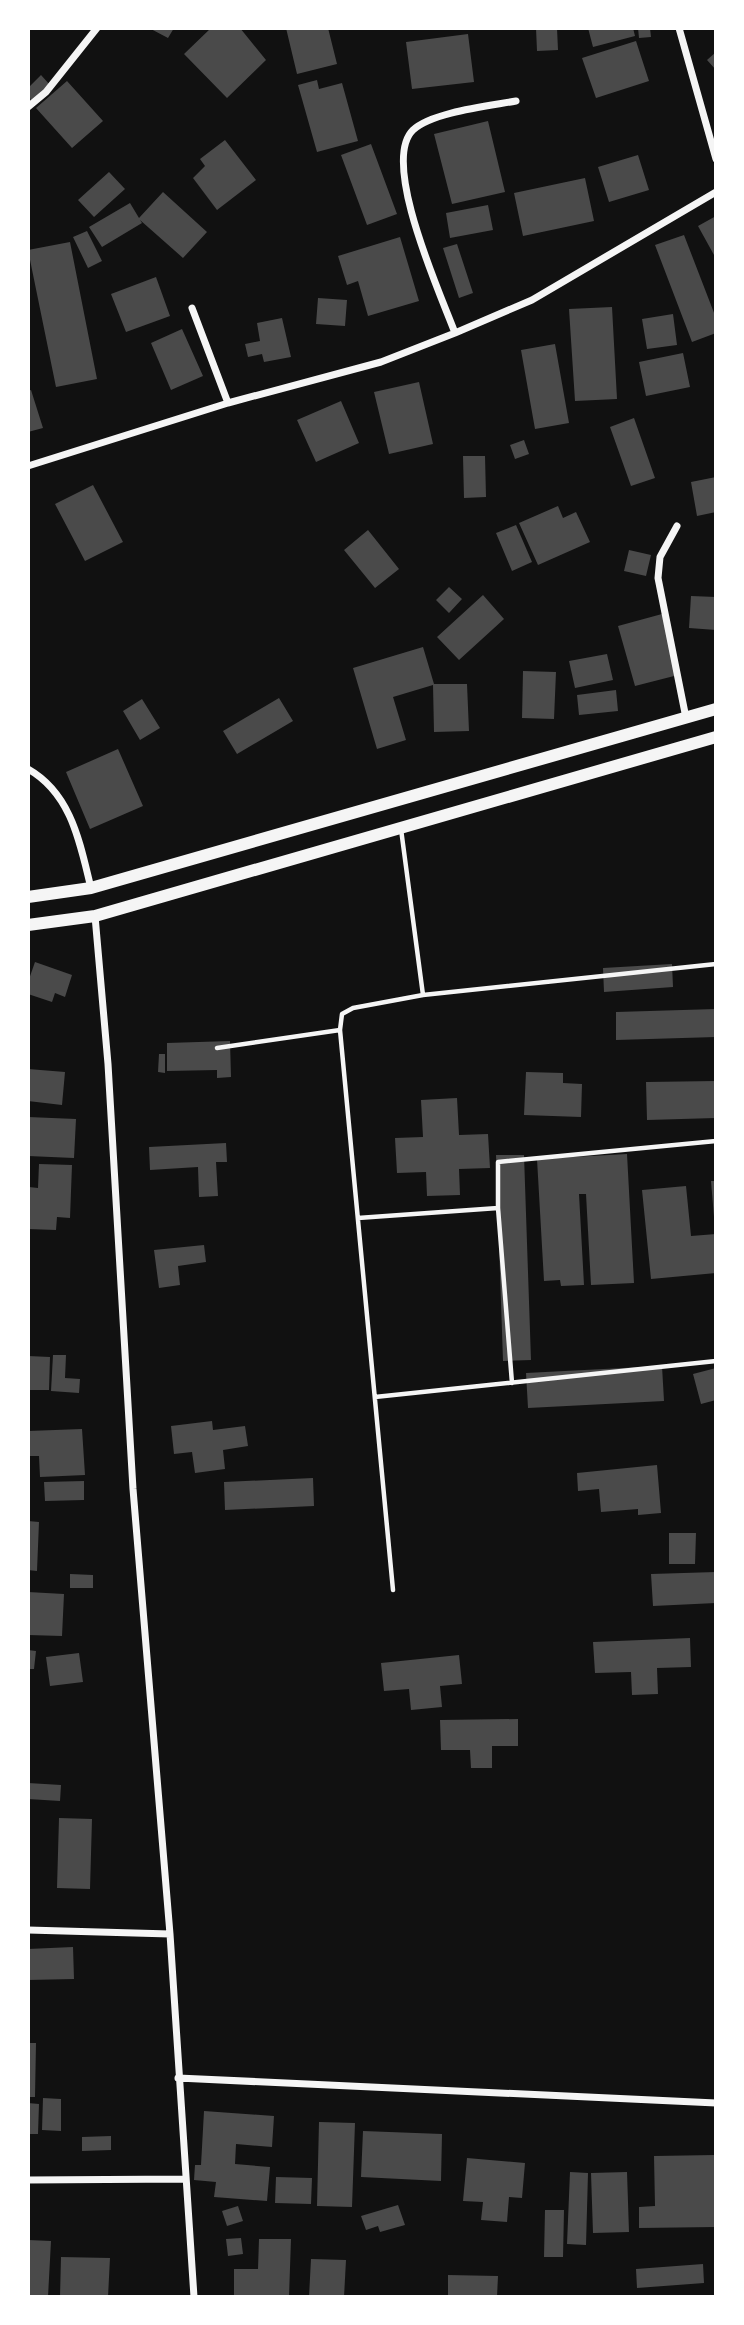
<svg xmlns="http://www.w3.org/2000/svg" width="744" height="2325" font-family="'Asap Condensed',sans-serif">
<rect width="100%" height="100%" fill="#111"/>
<path fill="#4a4a4a" d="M149 28H174L168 38Z
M211 28H240L266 60 227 98 184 54Z
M286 28H328L337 64 297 74Z
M536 28H557L558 50 537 51Z
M588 28H633L635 36 593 47Z
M638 28H650L651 37 639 38Z
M468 34 474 82 412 89 406 42Z
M636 41 649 81 596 98 582 58Z
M716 52V70L707 60Z
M41 75 50 85 31 102 28 88Z
M317 80 319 89 342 83 358 141 317 152 298 85Z
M67 81 103 121 72 148 36 108Z
M488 121 505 192 452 204 434 134Z
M225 140 256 180 217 210 193 178 205 166 200 159Z
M371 144 397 214 367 225 341 155Z
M638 155 649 190 609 202 598 167Z
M109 172 125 189 94 217 78 200Z
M585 178 594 221 523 236 514 193Z
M163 192 207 232 183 258 140 220 142 223 102 247 89 227 130 203 139 218Z
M488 205 493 230 450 238 446 213Z
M716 216V254L714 255 698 226Z
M87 231 102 261 88 268 73 237Z
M684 235 716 318V333L692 342 655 245Z
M400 237 419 301 368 316 358 281 347 285 338 256Z
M70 242 97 379 56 387 28 250Z
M457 244 473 293 459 298 443 248Z
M156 277 170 316 126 332 111 294Z
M318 298 347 300 345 326 316 324Z
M612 307 617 399 575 401 569 309Z
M673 314 677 345 647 349 642 319Z
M282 318 291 357 264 362 262 354 248 357 245 344 260 341 257 323Z
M182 329 203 376 171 390 151 343Z
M555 344 569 423 535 429 521 350Z
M683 353 690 387 646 396 639 362Z
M419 382 433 444 389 454 374 392Z
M31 390 43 428 28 432V391Z
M341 401 359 443 316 462 297 420Z
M634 418 655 478 631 486 610 427Z
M524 440 529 454 515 459 510 445Z
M463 456H485L486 497 464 498Z
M716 477V512L697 516 691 482Z
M93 485 123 542 85 561 55 504Z
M558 506 563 518 576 512 590 542 538 565 519 523Z
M516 525 532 562 512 571 496 533Z
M368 530 399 569 375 588 344 550Z
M629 550 651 555 646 576 624 571Z
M449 587 462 599 449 613 436 600Z
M483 595 504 619 459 660 437 637Z
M691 596 716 597V630L689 628Z
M662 614 678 675 635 686 618 626Z
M423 647 434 684H467L469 731 434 732 433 685 393 697 406 740 377 749 353 668Z
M607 654 613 680 575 688 569 661Z
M523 671 556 672 554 719 522 718Z
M616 690 618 711 579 715 577 695Z
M279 698 293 721 237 754 223 731Z
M142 699 160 728 140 740 123 711Z
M118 749 143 806 90 829 66 772Z
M35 962 72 975 65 997 55 993 52 1002 28 994V982Z
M672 964 673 987 604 992 603 968Z
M716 1009V1037L616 1040V1012Z
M230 1041 231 1077 217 1078V1070L167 1071V1043Z
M159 1054H165V1073L158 1072Z
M28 1069 65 1072 62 1105 28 1101Z
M526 1072 563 1073V1083L582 1084 581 1117 524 1115Z
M716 1081V1118L647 1120 646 1082Z
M457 1098 459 1135 488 1134 490 1168 459 1169 460 1195 427 1196 426 1172 397 1173 395 1138 423 1137 421 1100Z
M28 1117 76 1119 74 1158 28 1156Z
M226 1143 227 1162H216L218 1196 199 1197 198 1167 150 1170 149 1147Z
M627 1154 634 1283 591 1285 586 1194H579L584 1285 561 1286 560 1280 544 1281 537 1159Z
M496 1155H524L531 1360 503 1361Z
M39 1164 72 1165 70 1218 57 1217 56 1230 28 1229 29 1187 38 1188Z
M711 1181H716V1217H714Z
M686 1186 691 1236 716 1234V1273L651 1279 642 1190Z
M204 1245 206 1262 178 1266 180 1285 159 1288 154 1250Z
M53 1355H66L65 1378 80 1379 79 1393 51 1391Z
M28 1356 50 1357 49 1390H28Z
M662 1366 664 1401 528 1408 526 1373Z
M716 1368V1400L701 1404 693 1374Z
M212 1421 213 1430 245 1426 248 1446 223 1450 225 1469 195 1473 192 1452 174 1454 171 1426Z
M82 1429 85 1475 40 1477 39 1456H28V1431Z
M657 1465 661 1513 638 1515V1509L601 1512 599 1489 578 1491 577 1473Z
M313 1478 314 1506 225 1510 224 1482Z
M84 1481V1500L45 1501 44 1482Z
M28 1521 39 1522 37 1571 28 1570Z
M669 1533H696L695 1564H669Z
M716 1572V1603L653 1606 651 1574Z
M70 1574 93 1575V1588H70Z
M28 1592 64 1594 62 1636 28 1635Z
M690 1638 691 1667 657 1668 658 1694 632 1695 631 1672 595 1673 593 1642Z
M28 1650 36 1651 34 1669H28Z
M79 1653 83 1682 50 1686 46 1657Z
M459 1655 462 1684 440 1686 442 1707 411 1710 409 1689 384 1691 381 1663Z
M518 1719V1746H492V1768H471L470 1750H441L440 1720Z
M28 1783 61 1785 60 1801 28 1799Z
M59 1818 92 1819 90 1889 57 1888Z
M73 1947 74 1979 28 1980V1949Z
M28 2043H36L35 2097H28Z
M43 2098 61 2099V2131L42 2130Z
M28 2103 39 2104 38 2134H28Z
M204 2111 274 2116 272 2147 236 2144 235 2164 270 2167 267 2201 214 2197 216 2182 194 2180 195 2165H201Z
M319 2122 355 2123 352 2207 317 2206Z
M363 2131 442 2134 441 2181 361 2177Z
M111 2136V2150L82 2151V2137Z
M715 2155 716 2227 639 2228V2207L655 2206 654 2156Z
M467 2158 525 2163 522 2198 509 2197 507 2222 481 2220 483 2202 463 2201Z
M570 2172 588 2173 586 2245 567 2244Z
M627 2172 629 2232 593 2233 591 2173Z
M276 2177 312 2178 311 2204 275 2203Z
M398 2205 405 2225 380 2232 378 2226 366 2230 361 2216Z
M238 2206 243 2221 227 2226 222 2211Z
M545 2210H564L563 2257H544Z
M241 2238 243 2254 228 2256 226 2239Z
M259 2239H291L289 2297H234V2269H258Z
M28 2240 51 2241 48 2297H28Z
M61 2257 110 2258 108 2297H60Z
M311 2259 346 2260 344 2297H309Z
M703 2264 704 2283 637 2288 636 2269Z
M448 2275 498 2276 497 2297H448Z"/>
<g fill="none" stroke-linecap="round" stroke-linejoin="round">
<path stroke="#f5f5f5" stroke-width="4.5" d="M401 829 423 995
M340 1030 342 1014 353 1008 423 995 716 964
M217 1048 340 1030 393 1590
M358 1218 498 1208
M512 1383 498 1208V1162L716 1141
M375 1397 716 1361"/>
<path stroke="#f5f5f5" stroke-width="7" d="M679 28 716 159
M28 107 46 92 97 28
M192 308 228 403
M455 333C441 295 380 162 413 130 432 112 489 106 516 101
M28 466 228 403 381 362 455 333 532 300 716 192
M677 526 660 557 658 578 686 718
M28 769C72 794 80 844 91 888
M95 916 108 1064 133 1489 170 1934 194 2297
M28 1930 170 1934
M178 2078 716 2103
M28 2180 185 2179"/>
<path stroke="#f5f5f5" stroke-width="12" d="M28 897 91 888 716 709
M28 925 95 916 716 737"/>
</g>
<rect width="744" height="2325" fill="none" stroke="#ffffff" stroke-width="60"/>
</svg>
